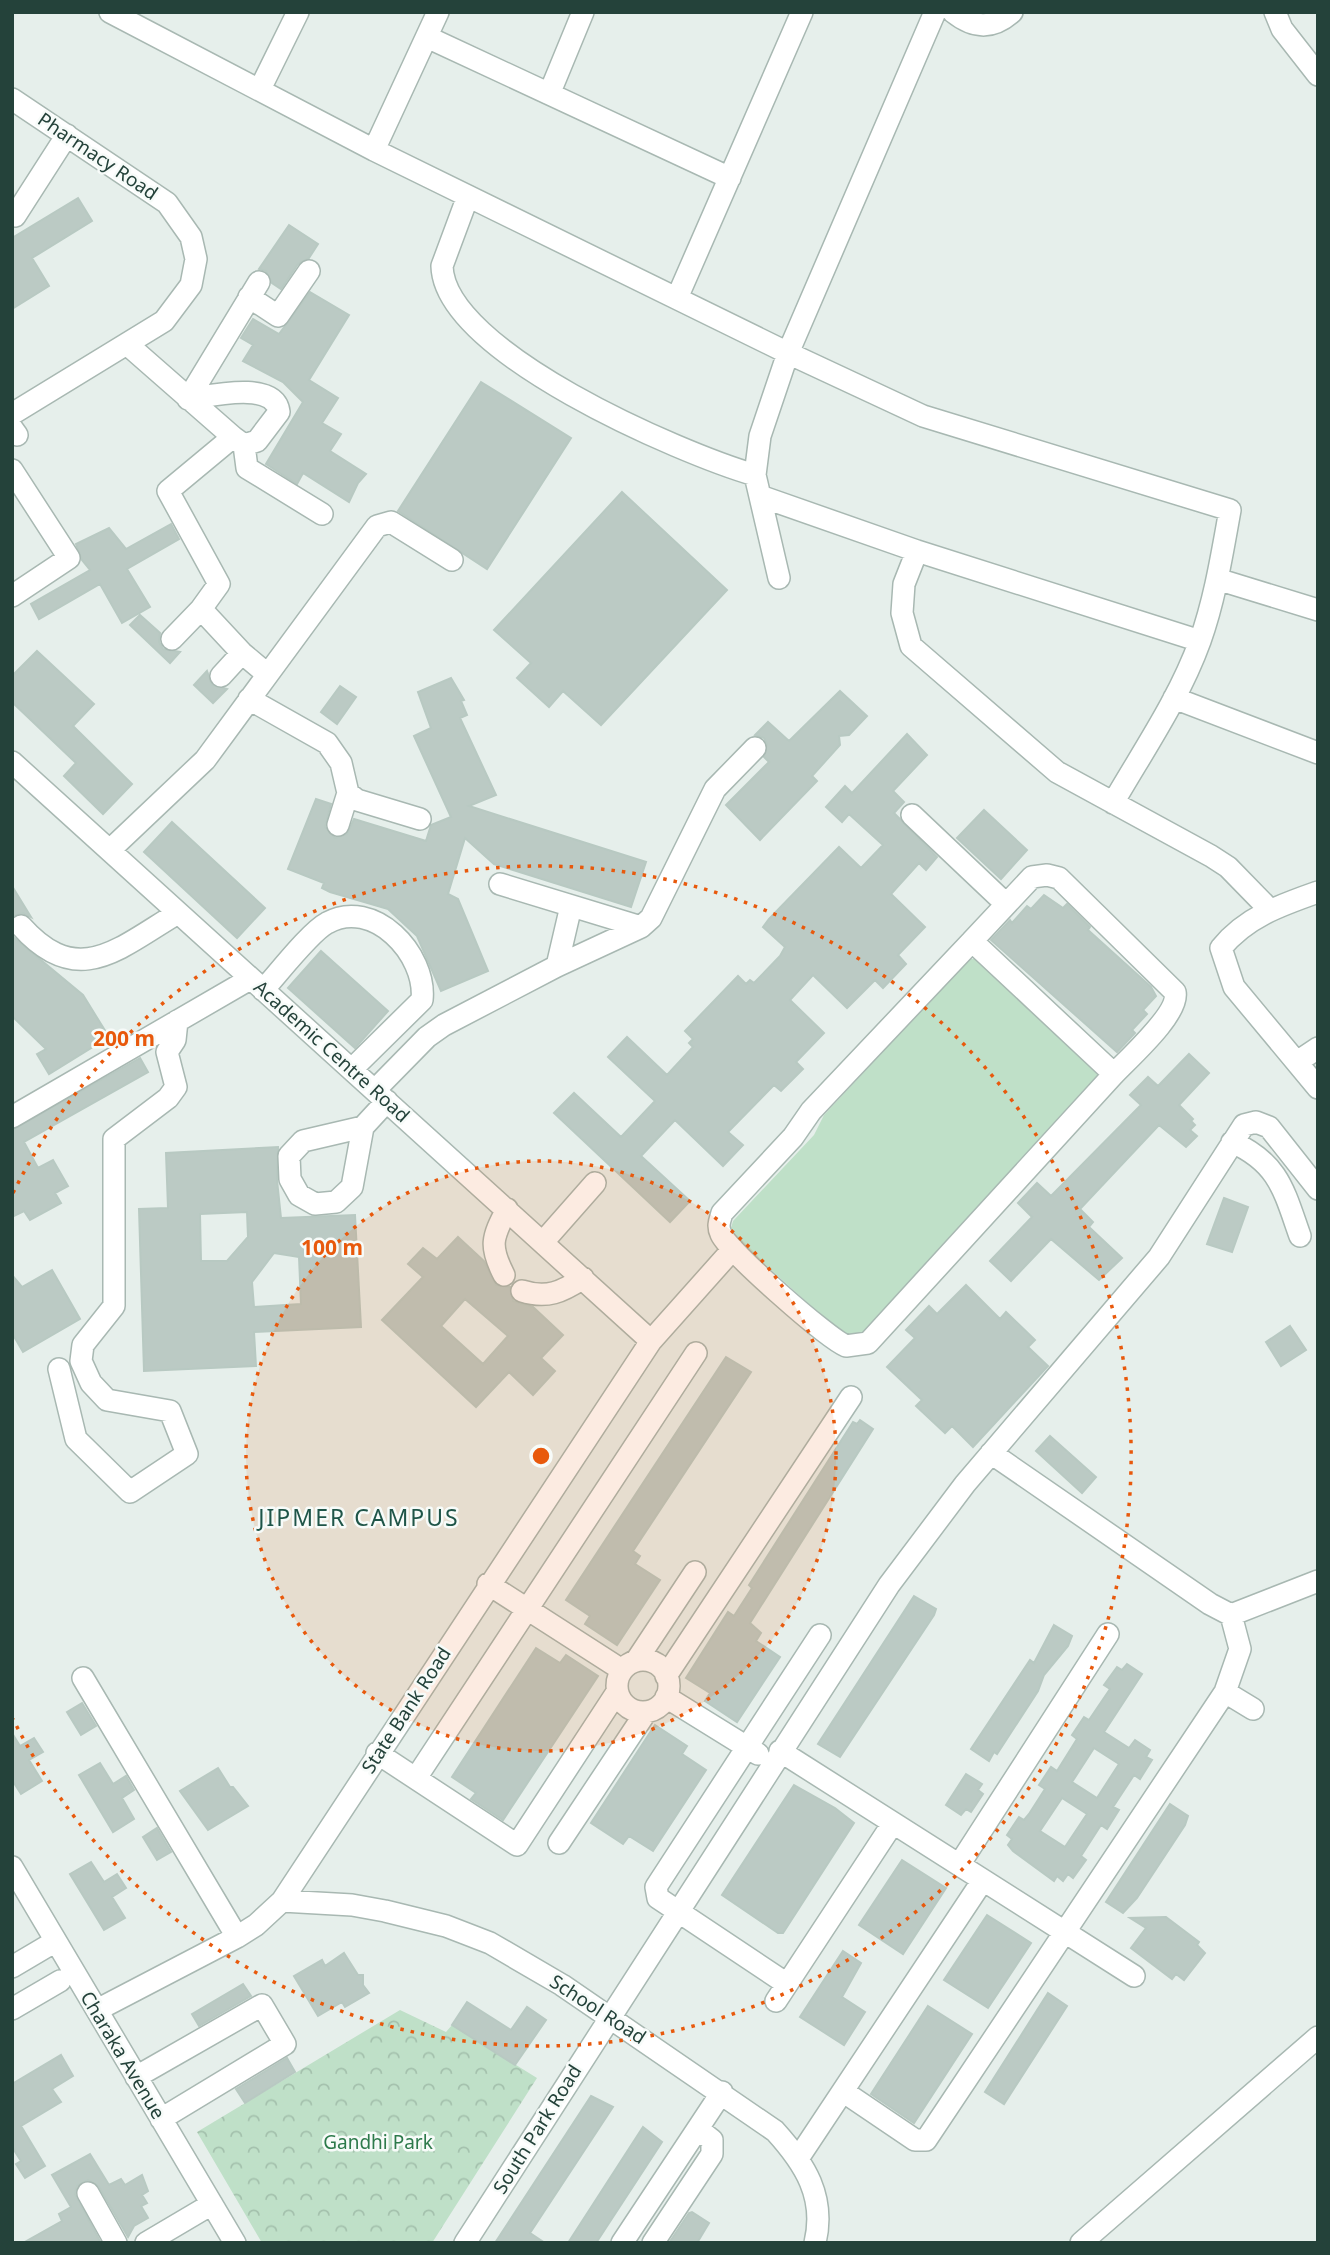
<svg xmlns="http://www.w3.org/2000/svg" width="1330" height="2255" font-family="'Noto Sans',sans-serif">
<defs>
<pattern id="park-crowns" width="20" height="18" patternUnits="userSpaceOnUse" patternTransform="scale(1.75)"><rect width="20" height="18" fill="#bfe0c8"/><path d="M2 6a3 3 0 1 1 6 0M12 15a3 3 0 1 1 6 0" fill="none" stroke="#a4c1ad"/></pattern>
</defs>
<rect width="100%" height="100%" fill="#e6efeb"/>
<path fill="url(#park-crowns)" d="M400 2010 446 2032 452 2025 537 2078 432 2243H262L197 2132Z"/>
<path fill="#bfe0c8" d="M969 959H978L1098 1070 1099 1076 869 1334 844 1336 736 1238 731 1228 733 1221 814 1135 824 1115Z"/>
<path fill="#bbcac4" stroke="#b8c9c2" stroke-width="2" fill-rule="evenodd" d="M78 198 92 221 32 258 49 286 12 309V238Z
M289 225 318 244 309 258 298 264 281 289 272 283 266 271 259 269Z
M310 292 349 315 309 380 338 398 322 423 341 434 330 451 366 474 358 483 349 502 303 473 297 484 266 464 303 402 283 382 243 361 253 345 241 338 253 319 279 334Z
M481 382 571 438 487 569 398 511Z
M622 492 727 590 601 725 563 691 549 707 517 678 531 663 494 630Z
M171 524 179 539 127 569 150 607 122 623 100 584 39 619 31 604 90 570 82 560 76 544 109 528 126 549Z
M140 615 160 633 159 642 163 649 180 652 170 663 130 625Z
M37 651 94 704 73 726 132 784 103 814 64 776 76 763 12 702V676Z
M207 671 212 685 227 689 213 703 194 685Z
M451 678 464 700 461 701 467 715 460 718 496 795 469 806 646 862 631 907 494 864 465 838 448 894 458 899 488 971 441 991 417 936 388 909 330 892 322 888 324 883 288 869 316 799 331 804 325 827 335 838 347 834 354 819 426 841 431 825 451 817 414 736 431 728 418 692Z
M340 686 356 697 337 724 321 712Z
M840 691 867 716 849 735 839 736 840 745 812 776 817 781 760 840 726 805 769 762 764 757 767 744 764 738 755 735 768 722 789 741Z
M907 734 927 755 893 791 904 802 894 813 937 857 926 870 919 863 891 894 925 927 898 955 906 964 883 988 875 980 847 1008 813 975 790 1000 824 1033 796 1062 803 1069 781 1091 774 1085 728 1132 743 1145 723 1166 675 1120 641 1156 690 1201 670 1222 554 1113 574 1093 621 1137 655 1101 608 1057 627 1037 667 1075 693 1047 689 1043 693 1039 685 1031 738 976 746 984 750 980 754 983 780 956 785 947 763 927 769 919 839 847 861 868 883 845 849 814 842 822 826 807 845 786 852 793Z
M984 810 1027 850 1001 879 957 838Z
M172 822 265 908 237 938 144 852Z
M12 886 31 917 23 913 12 916Z
M1044 895 1063 908 1067 904 1090 927 1088 930 1151 987 1156 996 1143 1010 1147 1014 1132 1030 1135 1033 1117 1052 991 940 1010 920 1012 923 1027 906 1031 909Z
M12 936 83 995 109 1037 49 1074 37 1054 46 1049 12 1016Z
M321 951 388 1011 355 1048 288 988Z
M1189 1054 1209 1073 1179 1105 1193 1119 1191 1121 1195 1125 1190 1130 1197 1136 1186 1147 1159 1125 1080 1209 1093 1222 1089 1227 1122 1258 1099 1280 1051 1239 1011 1281 990 1261 1032 1217 1018 1203 1037 1183 1051 1196 1141 1105 1130 1095 1148 1077 1158 1086Z
M140 1058 148 1072 24 1142 38 1168 53 1160 68 1186 55 1193 61 1203 30 1220 24 1211 12 1217V1130Z
M278 1147 277 1180 281 1218 355 1215 361 1327 254 1332 256 1366 144 1371 139 1209 168 1208 166 1153ZM247 1212 248 1237 227 1261H201L200 1214ZM274 1253 299 1257 301 1304 254 1307 252 1282Z
M1224 1198 1248 1207 1232 1252 1207 1244Z
M458 1237 484 1261 496 1285 510 1287 513 1301 533 1307 563 1335 541 1358 555 1371 533 1395 509 1372 476 1407 382 1320 423 1277 408 1264 423 1248 437 1259ZM465 1299 508 1336 483 1364 441 1326Z
M52 1270 80 1319 23 1352 12 1333V1275L22 1287Z
M966 1285 1000 1319 1006 1312 1035 1340 1028 1347 1048 1366 973 1447 952 1426 945 1433 916 1406 922 1400 887 1367 915 1338 906 1330 929 1306 937 1314Z
M1290 1326 1306 1350 1281 1366 1266 1342Z
M726 1357 751 1372 633 1551 640 1556 635 1564 660 1580 617 1645 585 1624 590 1616 566 1600Z
M860 1420 873 1429 750 1623 761 1633 756 1641 780 1657 737 1722 705 1701 710 1693 686 1678 728 1612 734 1616 752 1588 749 1585 853 1422 857 1424Z
M1050 1436 1096 1477 1082 1493 1036 1451Z
M914 1596 936 1609 934 1615 840 1757 818 1744Z
M1054 1625 1072 1636 1068 1646 1044 1675 1038 1691 997 1754 994 1752 989 1761 971 1749 1030 1660 1034 1663Z
M536 1648 560 1663 566 1655 598 1676 503 1820 471 1799 476 1793 452 1777Z
M1127 1664 1142 1674 1104 1732 1129 1748 1135 1740 1150 1750 1146 1757 1152 1760 1140 1779 1134 1775 1113 1807 1119 1810 1107 1829 1101 1825 1081 1856 1086 1860 1073 1878 1068 1874 1063 1881 1057 1876 1054 1881 1013 1851 1008 1845 1012 1839 1007 1835 1019 1817 1024 1820 1029 1814 1045 1789 1039 1785 1051 1767 1057 1771 1077 1739 1072 1735 1084 1717 1089 1720 1110 1689 1104 1685 1117 1667 1122 1670ZM1094 1748 1119 1764 1097 1798 1072 1782ZM1062 1798 1087 1814 1065 1847 1040 1831Z
M82 1703 96 1726 81 1735 67 1712Z
M655 1725 687 1746 682 1754 706 1770 653 1851 629 1836 623 1844 591 1823Z
M12 1733 20 1746 34 1738 43 1752 29 1760 42 1781 21 1794 12 1780Z
M100 1763 113 1784 126 1776 134 1790 122 1798 134 1819 113 1832 79 1775Z
M218 1768 230 1787H233L248 1806 208 1830 180 1791Z
M966 1774 982 1784 978 1790 983 1794 971 1812 966 1809 961 1815 946 1805Z
M794 1785 835 1808 854 1823 783 1933H778L722 1895Z
M1170 1804 1188 1816 1185 1825 1137 1898 1123 1913 1106 1902Z
M157 1828 171 1852 157 1860 143 1837Z
M902 1860 946 1888 903 1954 859 1925Z
M91 1862 104 1882 117 1874 126 1888 112 1897 125 1918 104 1930 70 1874Z
M987 1915 1031 1943 988 2008 944 1980Z
M1166 1917 1199 1942 1197 1945 1205 1953 1184 1980 1176 1974 1172 1979 1131 1948 1146 1928 1130 1918Z
M843 1951 861 1963 842 1997 865 2012 844 2045 800 2017Z
M344 1953 358 1975H363V1985L369 1993 345 2007 342 2002 318 2016 294 1976 322 1960 325 1966Z
M243 1984 251 1996 199 2026 192 2014Z
M1048 1993 1067 2006 1004 2104 985 2092Z
M467 2002 511 2030 527 2007 546 2020 515 2065 452 2025Z
M928 2006 972 2034 914 2123 871 2094Z
M61 2055 73 2076 52 2089 61 2102 21 2126 45 2166 25 2178 16 2164 21 2161 12 2147V2084Z
M287 2058 295 2072 245 2103 236 2089Z
M591 2096 613 2107 530 2233 545 2243H495Z
M643 2127 662 2142 596 2243H568Z
M90 2154 109 2185 121 2179 125 2185 142 2175 148 2191 142 2195 147 2203 141 2206 148 2218 134 2226 128 2237 99 2187 88 2180 77 2186 75 2194 101 2243H23L62 2221 59 2214 71 2207 52 2175Z
M692 2212 709 2223 697 2243H669L689 2213Z"/>
<g fill="none" stroke-linecap="round" stroke-linejoin="round">
<defs>
<path id="minor" d="M110 12 374 150 788 353 923 416 1230 510C1222 554 1215 599 1200 641 1179 699 1143 751 1113 803
M953 12C973 28 992 30 1012 12
M1275 12 1282 29 1318 75
M427 37 730 178
M260 89 298 12
M550 92 583 12
M12 99 167 203 191 237 196 259 191 285 164 321 12 414
M374 150 438 12
M468 196 442 266C444 352 682 454 755 475
M15 216 67 135
M249 297 278 316 309 271
M677 298 802 12
M128 345 233 437 168 491 219 584 201 609 242 653 267 674
M188 399C210 396 275 380 279 412L257 441 244 445 233 437
M188 399 259 282
M12 428 17 435
M244 445 247 468 322 514
M12 470 69 558 12 596
M760 496 917 551 1200 641
M917 551 904 584 902 613 911 646 1057 772 1211 856 1228 867 1269 909
M779 578 755 475 760 436 788 353 935 12
M1217 579 1318 610
M172 639 201 609
M221 676 242 653
M1174 698 1318 753
M249 699 327 743 341 763 348 793 357 800 420 819
M12 762 651 1341
M912 815 1006 904
M338 825 348 793
M110 850 205 760 377 526 391 522 452 560
M500 884 641 927
M1318 892C1281 905 1246 917 1221 948L1234 987 1318 1088
M21 926C78 990 119 948 178 913
M972 941 1114 1074 868 1343 846 1346C827 1338 728 1251 721 1234 717 1226 720 1220 722 1213L793 1137 811 1111Z
M972 941 1032 877 1047 875 1059 878 1175 992C1180 1013 1129 1058 1114 1074
M557 966 571 906
M263 990C277 975 310 932 327 923 373 897 427 954 422 1000L352 1069
M1297 1062 1318 1048
M375 1090 427 1037 444 1025 557 966 641 927 651 918 715 789 755 748
M12 1117 250 979
M363 1127 303 1141 289 1156 290 1179 299 1195 315 1204 336 1202 352 1187 363 1127 387 1101
M1232 1142C1279 1163 1284 1191 1300 1236
M543 1242 595 1183
M504 1275C489 1246 492 1238 507 1209
M522 1291C547 1299 562 1292 583 1278
M59 1369 76 1439 130 1492 187 1454 170 1411 107 1400 91 1383 81 1361 83 1345 114 1306V1139L168 1098 176 1087 167 1052 175 1040 177 1021
M991 1453 1210 1604 1231 1615 1318 1581
M488 1584 622 1670
M617 1686a26 26 0 1 1 52 0a26 26 0 1 1-52 0Z
M636 1661 695 1572
M666 1676 851 1397
M83 1678 237 1937
M1225 1692 1253 1709
M666 1697 758 1754
M780 1751 1134 1976
M377 1753 517 1845 617 1692
M416 1778 696 1353
M559 1843 646 1712
M959 1865 1108 1634
M12 1867 235 2243
M282 1901 352 1905 385 1911 446 1926 490 1943 562 1985 775 2131C805 2164 826 2197 815 2243
M12 1967 56 1941
M787 1984 658 1898 656 1887 820 1635
M776 2001 893 1823
M12 2009 60 1981
M97 2010 237 1937 256 1925 282 1901 651 1341 733 1249
M136 2077 262 2005 285 2044 161 2119
M844 2092 915 2140H926L1225 1692 1240 1649 1231 1615
M799 2157 983 1880
M88 2193 116 2243
M146 2243 212 2204
M465 2243 889 1585 965 1484 1159 1257 1244 1125 1256 1122 1269 1127 1318 1189
M622 2243 722 2092
M653 2243 712 2154V2140L698 2129
M1081 2243 1318 2037"/>
</defs>
<use href="#minor" stroke="#a8b8b2" stroke-width="24"/>
<use href="#minor" stroke="#fff" stroke-width="21"/>
</g>
<circle cx="541" cy="1456" r="295" fill="#e8590c" fill-opacity=".12"/>
<g fill="none" stroke="#e8590c" stroke-width="3.5" stroke-dasharray="3.5 7">
<circle cx="541" cy="1456" r="295"/>
<path d="M13 1193A590 590 0 1 1 13 1719"/>
</g>
<g text-anchor="middle" dominant-baseline="central" stroke-width="5" stroke-linejoin="round" paint-order="stroke">
<g font-size="19" fill="#24423a" stroke="#f7fbf9">
<text transform="translate(98 156) rotate(34)">Pharmacy Road</text>
<text transform="translate(332 1051) rotate(42)">Academic Centre Road</text>
<text transform="translate(406 1710) rotate(-57)">State Bank Road</text>
<text transform="translate(598 2009) rotate(33)">School Road</text>
<text transform="translate(123 2055) rotate(59)">Charaka Avenue</text>
<text transform="translate(537 2129) rotate(-58)">South Park Road</text>
</g>
<g font-size="19" fill="#2d7a4b" stroke="#f7fbf9">
<text x="378" y="2142">Gandhi Park</text>
</g>
<g font-size="23" letter-spacing="2" fill="#1f5548" stroke="#f7fbf9">
<text x="359" y="1517">JIPMER CAMPUS</text>
</g>
</g>
<circle cx="541" cy="1456" r="10" fill="#e8590c" stroke="#f7fbf9" stroke-width="3.5"/>
<g font-size="21" text-anchor="middle" font-weight="bold" fill="#e8590c" stroke="#f7fbf9" stroke-width="5" stroke-linejoin="round" paint-order="stroke">
<text x="124" y="1046">200 m</text>
<text x="332" y="1255">100 m</text>
</g>
<rect width="1330" height="2255" fill="none" stroke="#24423a" stroke-width="28"/>
</svg>
